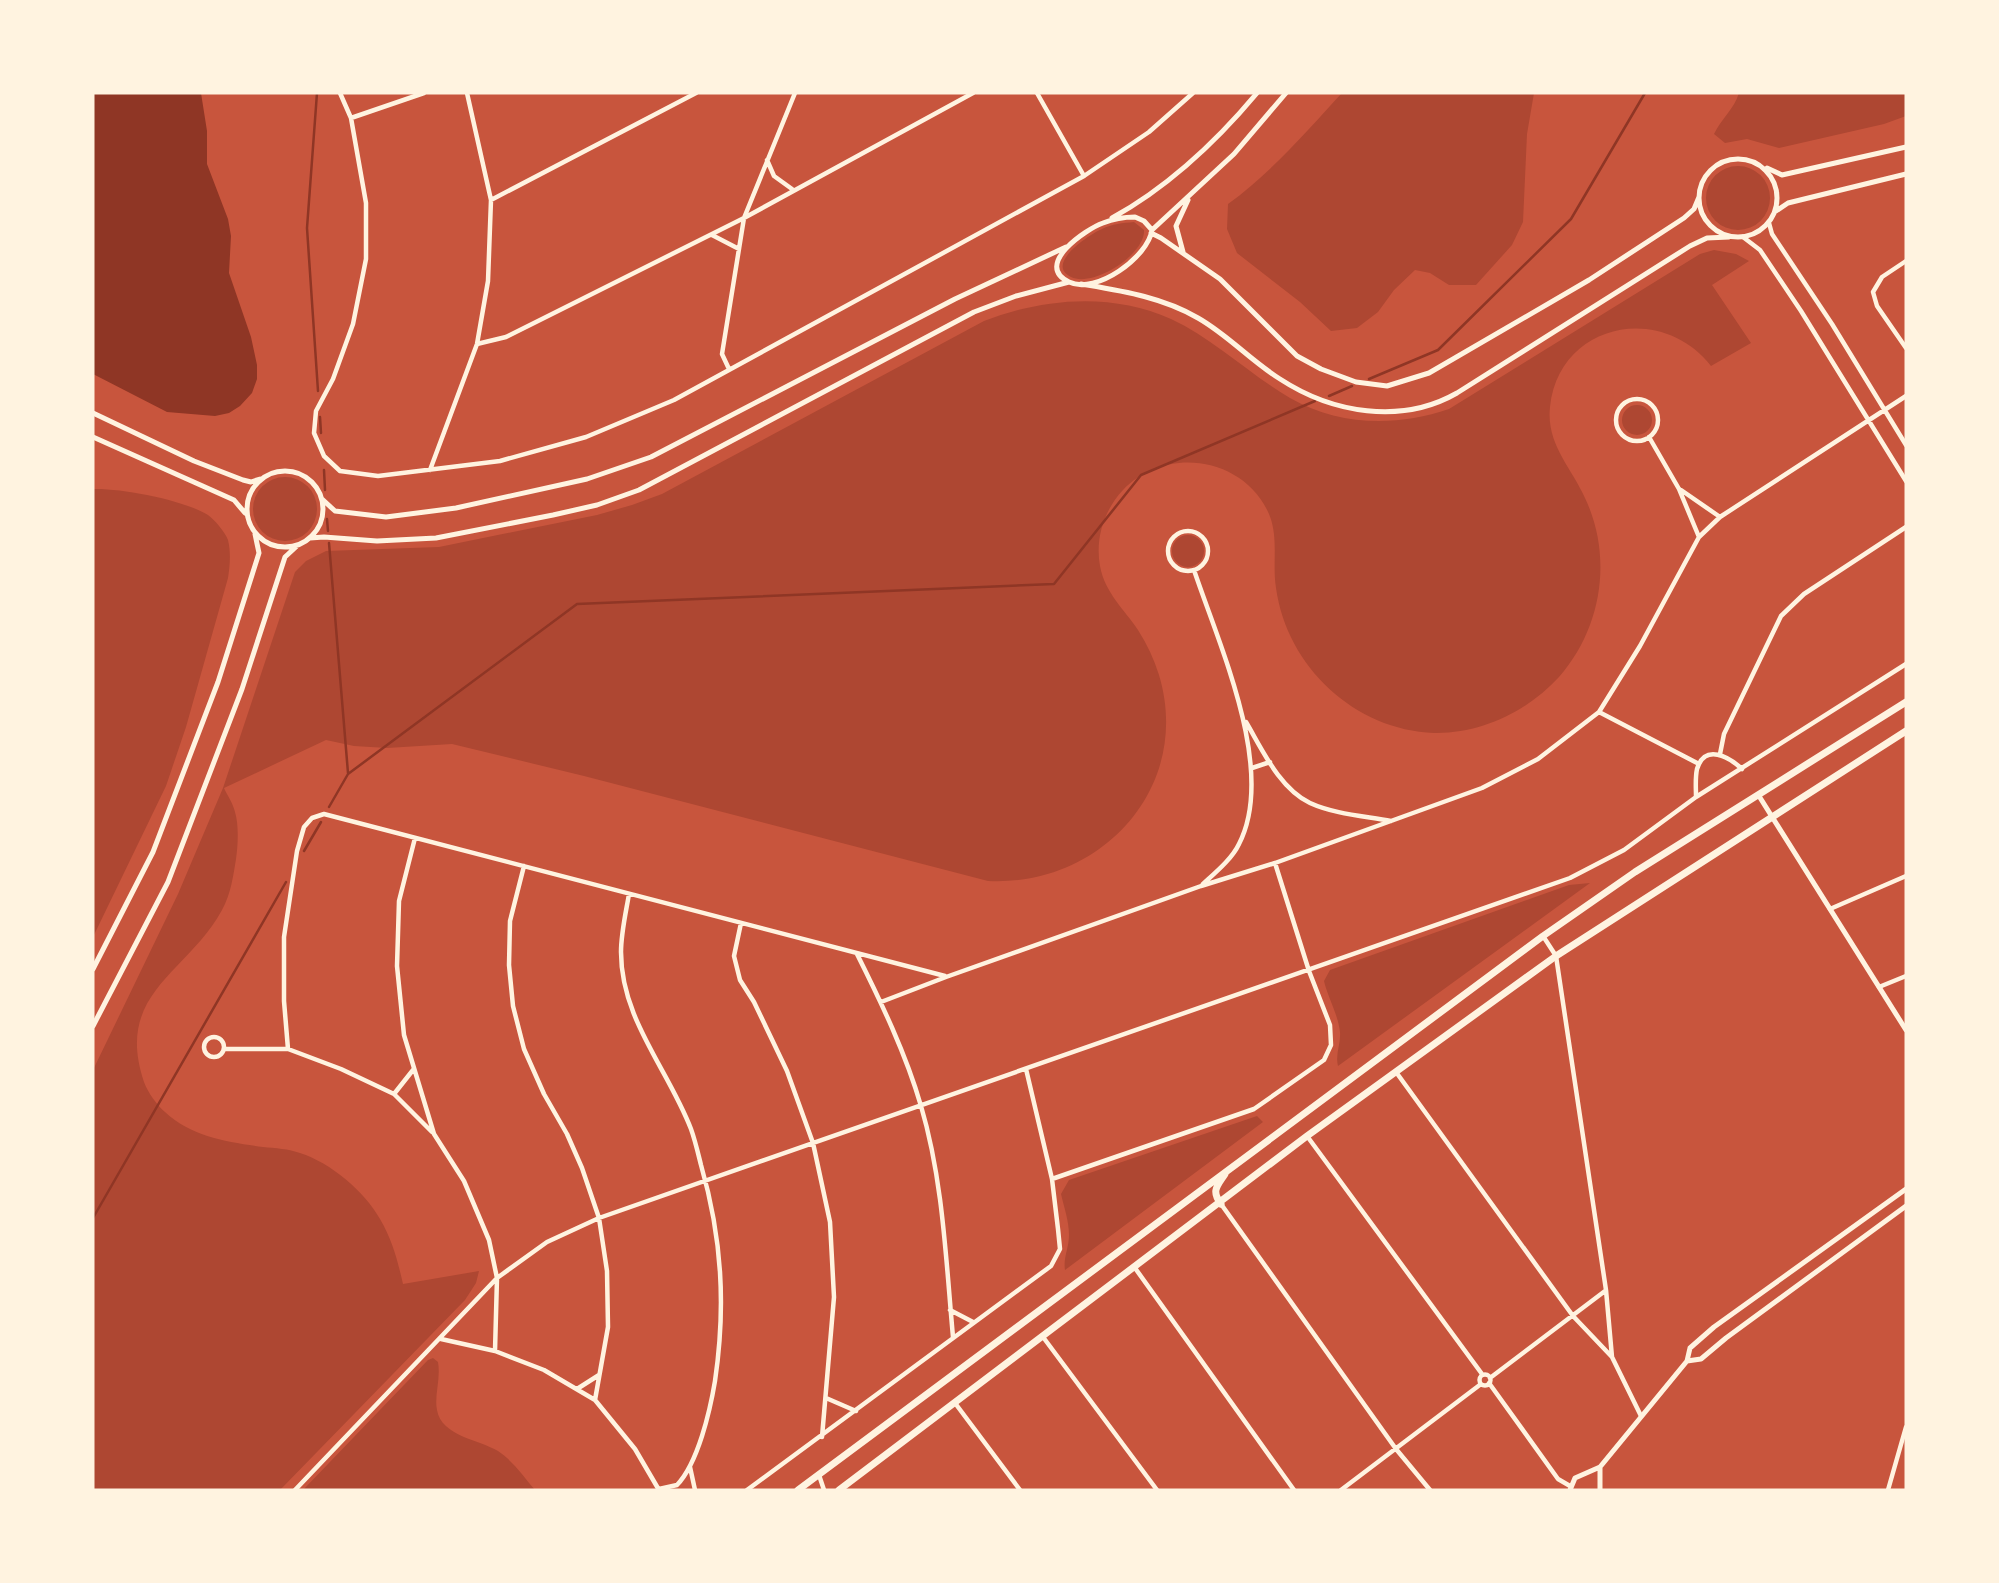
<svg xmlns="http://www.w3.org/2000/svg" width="1999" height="1583" font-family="Inter,sans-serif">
<rect width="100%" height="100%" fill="#c8553d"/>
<path fill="#ae4732" d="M1342 93H1534L1527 134 1523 222 1512 245 1476 285H1449L1430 273 1415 270 1394 290 1378 312 1357 328 1331 331 1300 302 1237 253 1227 229 1228 204C1271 173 1306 132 1342 93Z
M1739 93H1906V116L1884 124 1779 148 1747 139 1725 143 1714 134C1722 118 1734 109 1739 93Z
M1706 198a32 32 0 1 1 64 0a32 32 0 1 1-64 0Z
M1134 222 1144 230C1146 254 1093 288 1071 277 1044 264 1090 234 1102 229 1112 224 1123 223 1134 222Z
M1714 250 1736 254 1749 261 1712 285 1751 343 1711 366C1661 302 1559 323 1550 407 1546 444 1571 467 1585 498 1613 557 1602 628 1559 677 1528 711 1481 734 1434 733 1355 730 1287 667 1276 588 1272 563 1279 538 1269 514 1244 457 1166 445 1123 490 1104 510 1095 539 1100 566 1105 593 1124 609 1138 630 1147 644 1154 659 1159 675 1193 788 1100 887 988 881L584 776 452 744 387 748 354 746 326 740 224 788C227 795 233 803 235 812 239 825 238 845 236 859 233 877 231 893 222 910 187 974 114 993 144 1082 148 1093 157 1105 165 1112 192 1137 227 1142 263 1147 275 1148 289 1149 300 1153 331 1163 364 1191 380 1219 392 1239 398 1262 403 1284L479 1271 476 1283 465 1300 280 1490H93V1070L178 894 223 788 295 572 306 561 326 551 439 547 597 515 632 505 662 494 984 321C1043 298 1112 292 1171 319 1214 339 1249 374 1290 398 1339 426 1396 427 1449 409L1700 254Z
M1622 420a15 15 0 1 1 30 0a15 15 0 1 1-30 0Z
M253 509a32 32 0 1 1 64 0a32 32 0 1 1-64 0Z
M93 489C121 488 184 500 208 515 215 520 225 532 228 540 231 552 230 566 228 578L186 727 166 786 93 937Z
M1172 551a16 16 0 1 1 32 0a16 16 0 1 1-32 0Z
M1590 883 1338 1066C1335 1054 1341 1044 1340 1032 1338 1014 1328 998 1324 981L1330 970 1569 885Z
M1257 1116 1263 1122 1065 1270C1063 1258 1069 1248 1069 1235 1069 1221 1064 1207 1061 1194L1069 1180Z
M433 1358 438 1362C441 1379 434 1396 437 1410 441 1436 480 1440 498 1451 512 1460 524 1477 535 1490H303L428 1360Z"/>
<path fill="#8f3625" d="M93 93H201L207 131V164L228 219 231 236 229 273 251 337 257 365V379L252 393 240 406 229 413 215 416 167 412 93 374Z"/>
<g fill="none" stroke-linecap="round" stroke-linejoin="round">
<path stroke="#8f3625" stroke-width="2.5" d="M317 93 307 228 318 391
M1369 379 1438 350 1571 219 1645 93
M1329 396 1352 386
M320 417 321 433
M324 470 325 490
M327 519 328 531
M329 543 348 773
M329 807 348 774 577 604 1054 584 1141 475 1315 401
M304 851 321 822
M93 1218 286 882"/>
<path stroke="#fff3e0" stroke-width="4.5" d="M340 93 351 118 366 203V259L353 324 333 379 316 411 314 433 324 456 340 471 378 476 500 461 586 437 674 400 1084 176 1149 132 1193 93
M1037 93 1084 176
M351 118 424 93
M767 160 774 176 792 189
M491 200 696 93
M1769 223 1772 234 1832 324 1906 445
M712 235 739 249
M1743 237 1760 250 1801 311 1906 481
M1906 261 1882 277 1873 292 1877 306 1906 348
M477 344 506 337 744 218 973 93
M729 369 722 354 744 218 795 93
M1616 420a21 21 0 1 1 42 0a21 21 0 1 1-42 0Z
M1649 437 1679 489 1699 537
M430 470 477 344 488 281 491 200 467 93
M1681 490 1720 517
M1168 551a20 20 0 1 1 40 0a20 20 0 1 1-40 0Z
M1194 570C1219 645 1277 770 1239 844 1232 859 1215 873 1203 884
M1599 712 1699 764
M1246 722C1262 749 1279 788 1310 803 1334 814 1364 816 1391 821
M1720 754 1724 734 1781 616 1804 594 1906 527
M1252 768 1270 762
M1696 797C1696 788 1695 778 1697 769 1705 743 1729 757 1742 769
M415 838 399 901 397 966 404 1035 434 1134 464 1181 489 1240 497 1278 495 1351
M524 866 510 921 509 965 513 1006 524 1049 544 1094 567 1134 582 1168 599 1218 607 1271 608 1327 595 1400
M629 894C626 912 621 933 621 952 621 1019 668 1069 691 1129 695 1140 698 1153 701 1165 722 1238 726 1306 715 1381 710 1411 698 1463 677 1485L659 1489
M1830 909 1906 876
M741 923 734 956 740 980 754 1002 787 1071 813 1143 830 1222 834 1297 822 1437
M1543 936 1556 956 1606 1290 1612 1357
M857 954C881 1002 906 1054 921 1106 943 1180 946 1261 953 1337
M1879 987 1906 976
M881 1002 946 977 1201 886 1275 863 1482 788 1538 759 1599 712 1640 646 1699 537 1720 517 1906 396
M204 1047a10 10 0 1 1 20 0a10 10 0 1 1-20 0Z
M224 1049H288L341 1069 394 1094 432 1132
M288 1049 284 1001V937L297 851 304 827 312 818 324 814 945 976
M1396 1072 1573 1316 1612 1357 1641 1416
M394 1094 413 1070
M1307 1136 1482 1374
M1052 1179 1254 1109 1324 1060 1331 1045 1330 1025 1309 971 1275 863
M1221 1204 1396 1449 1430 1490
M1135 1268 1294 1490
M950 1310 973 1322
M1043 1337 1157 1490
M441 1339 495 1351 544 1370 595 1400 635 1449 659 1490
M1479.5 1380a5.5 5.5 0 1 1 11 0a5.5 5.5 0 1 1-11 0Z
M1490 1378 1605 1291
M1489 1383 1558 1479 1570 1486
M577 1389 599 1375
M826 1398 856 1411
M955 1403 1020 1490
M690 1467 695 1490
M819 1475 824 1490
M295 1490 497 1278 547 1242 599 1218 1570 878 1624 850 1696 797 1906 664
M747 1490 1051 1266 1060 1249 1058 1229 1052 1179 1026 1069
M1341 1490 1481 1384
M1888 1490 1906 1427"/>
<path stroke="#fff3e0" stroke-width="5" d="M1699 198a39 39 0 1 1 78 0a39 39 0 1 1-78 0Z
M1767 168 1782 175 1906 147
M1776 211 1788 203 1906 174
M1135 217 1144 221 1152 230C1148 257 1096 295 1069 282 1033 265 1086 229 1103 223 1113 219 1124 217 1135 217Z
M1112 218C1168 187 1216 142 1257 93
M1152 230 1234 154 1286 93
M1151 233 1161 238 1220 279 1297 356 1321 369 1356 382 1387 386 1429 373 1589 280 1684 218 1694 209 1699 197
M1183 252 1176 226 1188 200
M1081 284C1122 291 1162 297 1198 318 1228 335 1251 361 1280 379 1332 413 1401 425 1457 393L1690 246 1707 238 1729 237
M93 413 194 461 243 480 251 482 260 479
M93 437 234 500 245 513
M247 509a38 38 0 1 1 76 0a38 38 0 1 1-76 0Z
M322 499 335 511 386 517 456 508 587 479 651 457 955 299 1066 247
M310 538 324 537 377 541 436 538 553 515 597 505 639 490 974 312 1016 296 1069 282
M1759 796 1906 1030
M93 969 153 852 218 682 259 553 255 534
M93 1026 168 882 242 689 285 557 298 545
M1687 1361 1701 1359 1726 1338 1906 1206
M1570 1490 1575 1478 1600 1467 1687 1361 1690 1348 1714 1327 1906 1189
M1600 1490V1467"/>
<path stroke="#fff3e0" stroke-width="7" d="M1221 1204C1211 1191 1217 1186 1225 1174
M798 1490 1543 936 1635 872 1906 702
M839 1490 1307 1136 1556 956 1906 731"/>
</g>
<rect width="1999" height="1583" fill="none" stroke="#fff3e0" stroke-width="189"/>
</svg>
